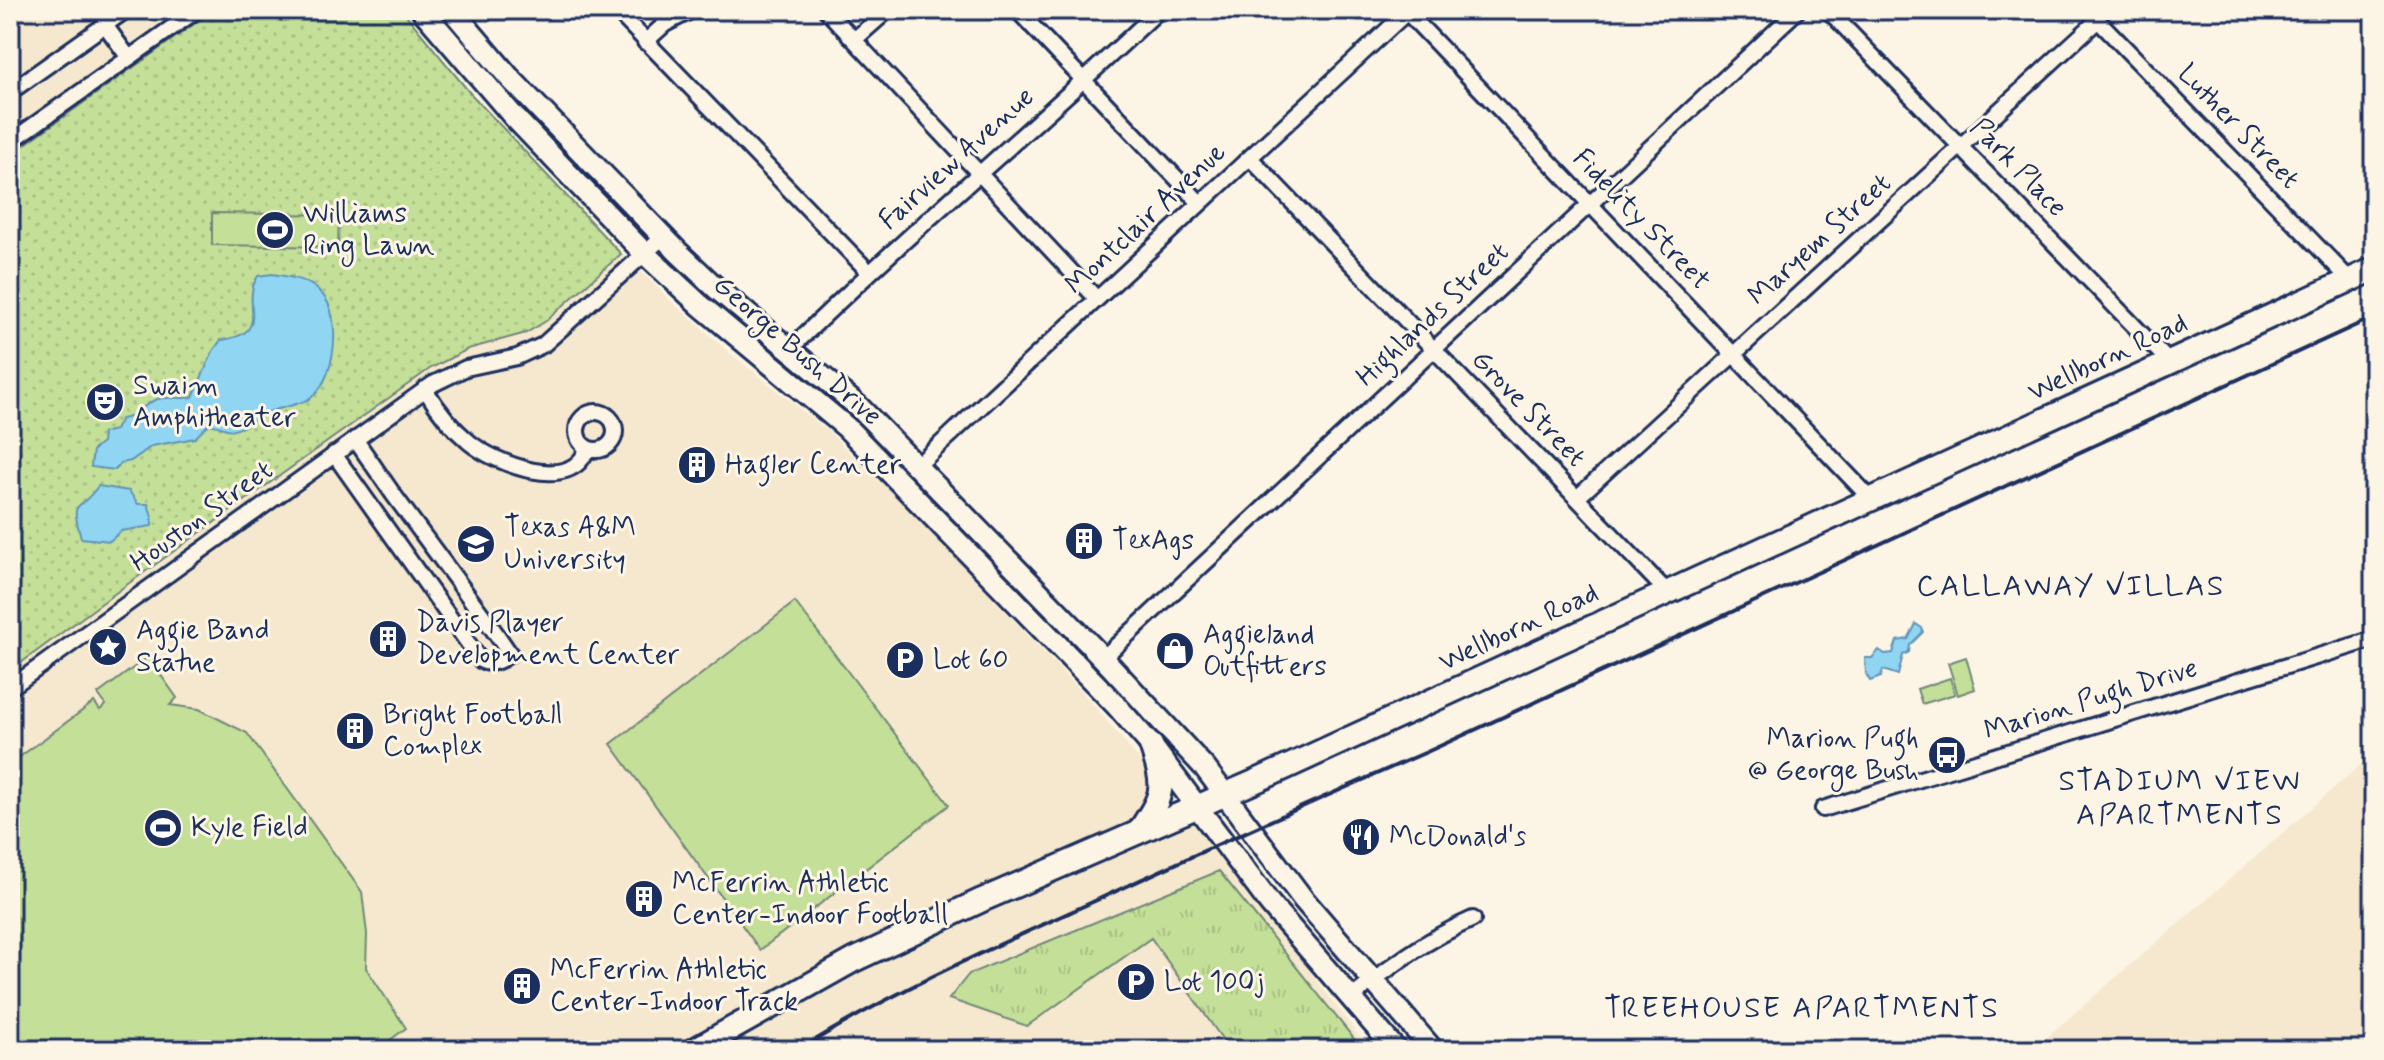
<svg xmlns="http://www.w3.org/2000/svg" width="2384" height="1060" font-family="Mynerve,sans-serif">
<defs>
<pattern id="grass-tufts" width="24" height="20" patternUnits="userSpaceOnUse" patternTransform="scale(2)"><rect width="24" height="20" fill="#c4df97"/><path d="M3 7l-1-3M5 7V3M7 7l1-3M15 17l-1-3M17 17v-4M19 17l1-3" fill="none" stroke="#a8c085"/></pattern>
<pattern id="park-dots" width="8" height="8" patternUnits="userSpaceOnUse" patternTransform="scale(2)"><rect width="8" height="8" fill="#c4df97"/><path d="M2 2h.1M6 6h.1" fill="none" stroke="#a8c085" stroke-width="1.8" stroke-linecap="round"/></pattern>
</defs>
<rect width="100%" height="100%" fill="#fcf5e5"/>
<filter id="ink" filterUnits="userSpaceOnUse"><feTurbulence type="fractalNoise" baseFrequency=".0125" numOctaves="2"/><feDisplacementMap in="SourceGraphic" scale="16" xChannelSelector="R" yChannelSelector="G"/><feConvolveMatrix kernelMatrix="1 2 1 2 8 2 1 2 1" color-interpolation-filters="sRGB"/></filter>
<g filter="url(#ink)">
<path fill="#f5e8ce" d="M10 10H401L486 110 611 242 673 303 730 353 829 432 914 515 1083 693 1229 865 1370 1050H10Z
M2374 753V1050H2032L2261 852Z"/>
<path fill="url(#grass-tufts)" stroke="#70877a" stroke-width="2" d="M1219 871 1363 1050H1230L1151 938 1027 1026 949 999 969 974Z"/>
<path fill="url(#park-dots)" stroke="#70877a" stroke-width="2" d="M214 10H402L470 93 621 254 546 321 526 333 468 349 431 368 125 586 10 671V155Z"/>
<path fill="#c4df97" stroke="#70877a" stroke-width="2" d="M212 213 339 215 338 247 212 245Z
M795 602 949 805 760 950 611 744Z
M148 657 177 698 170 705 199 709 247 733 362 892 367 934 366 968 406 1028 377 1050H10V764L94 702 100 710 106 705 98 694Z
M1966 657 1975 689 1958 695 1948 663Z
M1950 678 1955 694 1922 704 1917 689Z"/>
<path fill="#90d5f2" stroke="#6193b7" stroke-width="2" d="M272 274C291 277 309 279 322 294 343 316 336 385 307 400 294 406 279 408 266 413 254 417 246 429 233 430 226 430 217 425 209 424L195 438 152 446 131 461 121 463 115 470 91 467 93 450 102 443 103 433 115 430 121 419C135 418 143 405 155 400 167 395 180 400 193 397L213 351 221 340C274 333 239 304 258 276Z
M98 486 129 491 138 504H148L152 516V526L121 531 110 541 81 538C69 496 79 514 98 486Z
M1916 624 1922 628 1923 632 1910 645 1909 652 1903 655 1898 675 1883 670 1881 677 1870 681 1866 674 1865 658H1872L1879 650 1885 654 1893 653 1897 641 1908 639Z"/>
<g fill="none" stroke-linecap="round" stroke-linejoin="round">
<defs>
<path id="street" d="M616 10 869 272
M826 10 1097 299
M1017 10 1200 203
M1405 10 1872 500
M1828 10 2170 363
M2088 10 2350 280
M105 25 129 58
M854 40 888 10
M645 42 665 24 692 10
M10 92 126 10
M10 142 197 10
M1250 158 1668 593
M791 348C910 231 1038 125 1159 10
M425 389C437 409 451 427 469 442 494 463 573 495 587 448
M577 431a19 19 0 1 1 38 0a19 19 0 1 1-38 0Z
M334 454 480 660C491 666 500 661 510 654L497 635 393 494 355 439
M918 465 1409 10
M1577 498 2098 20
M1103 658 1798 10
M10 688 433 384 466 368 517 357 543 345 663 237
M1823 809 2374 639
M1350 999C1389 967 1427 939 1473 919"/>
<path id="secondary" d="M422 10 514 117 646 255 700 305 846 427 1115 704 1151 745 1270 904 1396 1050
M452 10 508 76 678 252 716 288 859 407 1103 658 1205 768 1303 899 1433 1050"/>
<path id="primary" d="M1140 830C1165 792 1165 788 1151 745
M694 1050 854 960 982 900 1254 782 2374 269"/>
</defs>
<use href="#street" stroke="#1b2f5e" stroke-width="20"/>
<use href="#secondary" stroke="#1b2f5e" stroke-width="26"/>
<use href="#primary" stroke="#1b2f5e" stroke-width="28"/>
<use href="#street" stroke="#fcf5e5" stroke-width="14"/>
<use href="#secondary" stroke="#fcf5e5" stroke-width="20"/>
<use href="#primary" stroke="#fcf5e5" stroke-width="22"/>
<path stroke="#1b2f5e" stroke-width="4" d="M799 1050C890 993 989 949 1086 905 1200 852 1314 801 1429 751L2374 317"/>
</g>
</g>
<defs>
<symbol id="stadium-disc" viewBox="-11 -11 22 22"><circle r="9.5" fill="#1b2f5e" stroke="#fcf5e5"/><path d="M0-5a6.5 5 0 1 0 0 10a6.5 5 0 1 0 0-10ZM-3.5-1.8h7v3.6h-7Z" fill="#fff"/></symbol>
<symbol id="theatre-disc" viewBox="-11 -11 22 22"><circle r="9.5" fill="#1b2f5e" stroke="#fcf5e5"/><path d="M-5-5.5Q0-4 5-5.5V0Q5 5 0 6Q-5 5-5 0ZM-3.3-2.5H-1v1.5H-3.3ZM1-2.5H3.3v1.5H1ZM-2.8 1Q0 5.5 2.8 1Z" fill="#fff"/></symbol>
<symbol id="building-disc" viewBox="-11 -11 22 22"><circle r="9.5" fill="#1b2f5e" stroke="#fcf5e5"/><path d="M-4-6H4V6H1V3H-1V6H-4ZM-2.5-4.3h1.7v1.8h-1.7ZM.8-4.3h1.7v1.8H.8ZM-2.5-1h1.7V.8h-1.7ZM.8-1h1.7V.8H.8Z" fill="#fff"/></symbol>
<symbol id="university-disc" viewBox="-11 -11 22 22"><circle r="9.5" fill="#1b2f5e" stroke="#fcf5e5"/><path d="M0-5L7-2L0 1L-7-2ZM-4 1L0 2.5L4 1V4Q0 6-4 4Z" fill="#fff"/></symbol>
<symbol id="sight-disc" viewBox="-11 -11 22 22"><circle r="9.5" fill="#1b2f5e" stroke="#fcf5e5"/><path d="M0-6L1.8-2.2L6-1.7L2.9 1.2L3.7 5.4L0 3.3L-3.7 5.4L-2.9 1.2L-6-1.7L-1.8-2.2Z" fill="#fff"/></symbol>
<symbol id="shop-disc" viewBox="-11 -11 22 22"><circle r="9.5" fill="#1b2f5e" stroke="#fcf5e5"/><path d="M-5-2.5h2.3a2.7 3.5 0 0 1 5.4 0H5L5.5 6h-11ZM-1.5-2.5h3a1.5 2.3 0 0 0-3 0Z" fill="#fff"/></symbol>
<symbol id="parking-disc" viewBox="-11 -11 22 22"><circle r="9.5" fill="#1b2f5e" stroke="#fcf5e5"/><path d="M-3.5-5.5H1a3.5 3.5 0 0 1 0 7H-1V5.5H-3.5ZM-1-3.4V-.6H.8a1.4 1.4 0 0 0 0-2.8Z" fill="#fff"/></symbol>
<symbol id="bus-disc" viewBox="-11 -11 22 22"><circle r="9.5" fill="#1b2f5e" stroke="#fcf5e5"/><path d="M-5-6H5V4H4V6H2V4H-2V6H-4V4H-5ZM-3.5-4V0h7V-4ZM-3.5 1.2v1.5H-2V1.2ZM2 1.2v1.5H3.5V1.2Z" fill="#fff"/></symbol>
<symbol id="restaurant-disc" viewBox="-11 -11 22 22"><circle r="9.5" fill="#1b2f5e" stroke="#fcf5e5"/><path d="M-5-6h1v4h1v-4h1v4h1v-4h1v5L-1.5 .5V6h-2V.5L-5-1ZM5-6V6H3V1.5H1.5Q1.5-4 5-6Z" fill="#fff"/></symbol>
</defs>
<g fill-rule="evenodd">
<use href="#stadium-disc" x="253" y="208" width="44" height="44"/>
<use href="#theatre-disc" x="83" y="380" width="44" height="44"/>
<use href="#building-disc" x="675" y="443" width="44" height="44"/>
<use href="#building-disc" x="1062" y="519" width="44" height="44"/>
<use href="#university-disc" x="454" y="522" width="44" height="44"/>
<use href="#building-disc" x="366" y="617" width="44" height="44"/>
<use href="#sight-disc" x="86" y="625" width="44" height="44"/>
<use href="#shop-disc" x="1153" y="629" width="44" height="44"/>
<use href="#parking-disc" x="883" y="638" width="44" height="44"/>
<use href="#building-disc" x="333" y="709" width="44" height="44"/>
<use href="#bus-disc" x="1925" y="733" width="44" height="44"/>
<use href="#stadium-disc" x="141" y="806" width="44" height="44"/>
<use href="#restaurant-disc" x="1339" y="815" width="44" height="44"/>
<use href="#building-disc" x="622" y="877" width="44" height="44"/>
<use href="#parking-disc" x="1114" y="960" width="44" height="44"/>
<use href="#building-disc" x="500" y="964" width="44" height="44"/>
</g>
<g text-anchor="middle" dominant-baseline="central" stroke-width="6" stroke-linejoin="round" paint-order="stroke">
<g font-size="28" fill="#1b2f5e" stroke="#fcf5e5">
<text transform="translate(2238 127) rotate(46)">Luther Street</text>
<text transform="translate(957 159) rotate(-42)">Fairview Avenue</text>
<text transform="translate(2018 168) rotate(46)">Park Place</text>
<text transform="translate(1146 219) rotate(-43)">Montclair Avenue</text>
<text transform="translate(1641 220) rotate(46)">Fidelity Street</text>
<text transform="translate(1820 240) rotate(-42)">Maryem Street</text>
<text transform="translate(1433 315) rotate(-43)">Highlands Street</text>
<text transform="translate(797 351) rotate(41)">George Bush Drive</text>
<text transform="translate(2108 358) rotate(-25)">Wellborn Road</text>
<text transform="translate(1528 409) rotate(46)">Grove Street</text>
<text transform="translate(202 517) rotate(-36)">Houston Street</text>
<text transform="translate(1519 628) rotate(-25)">Wellborn Road</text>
<text transform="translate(2091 700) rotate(-17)">Marion Pugh Drive</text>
</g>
<g font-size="28" fill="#1b2f5e" stroke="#fcf5e5" text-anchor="start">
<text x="303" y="214">Williams<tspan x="303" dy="32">Ring Lawn</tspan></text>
<text x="133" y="386">Swaim<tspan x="133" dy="32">Amphitheater</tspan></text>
<text x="725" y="465">Hagler Center</text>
<text x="504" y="528">Texas A&amp;M<tspan x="504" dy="32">University</tspan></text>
<text x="1112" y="541">TexAgs</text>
<text x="416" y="623">Davis Player<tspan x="416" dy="32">Development Center</tspan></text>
<text x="136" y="631">Aggie Band<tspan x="136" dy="32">Statue</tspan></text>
<text x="1203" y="635">Aggieland<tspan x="1203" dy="32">Outfitters</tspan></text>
<text x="933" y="660">Lot 60</text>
<text x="383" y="715">Bright Football<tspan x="383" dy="32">Complex</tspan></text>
<text x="1919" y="739" text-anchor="end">Marion Pugh<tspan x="1919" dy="32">@ George Bush</tspan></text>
<text x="191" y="828">Kyle Field</text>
<text x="1389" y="837">McDonald's</text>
<text x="672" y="883">McFerrin Athletic<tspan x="672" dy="32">Center-Indoor Football</tspan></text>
<text x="550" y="970">McFerrin Athletic<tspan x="550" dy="32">Center-Indoor Track</tspan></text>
<text x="1164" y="982">Lot 100j</text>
</g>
<g font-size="30" letter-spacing="2" fill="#1b2f5e" stroke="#fcf5e5">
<text x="2071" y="586">CALLAWAY VILLAS</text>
<text x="2180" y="781">STADIUM VIEW<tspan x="2180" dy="34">APARTMENTS</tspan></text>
<text x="1802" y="1008">TREEHOUSE APARTMENTS</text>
</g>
</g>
<rect width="2384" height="1060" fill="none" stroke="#fcf5e5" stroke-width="40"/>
<rect x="20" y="20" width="2344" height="1020" fill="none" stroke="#1b2f5e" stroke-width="3" filter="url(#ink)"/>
</svg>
